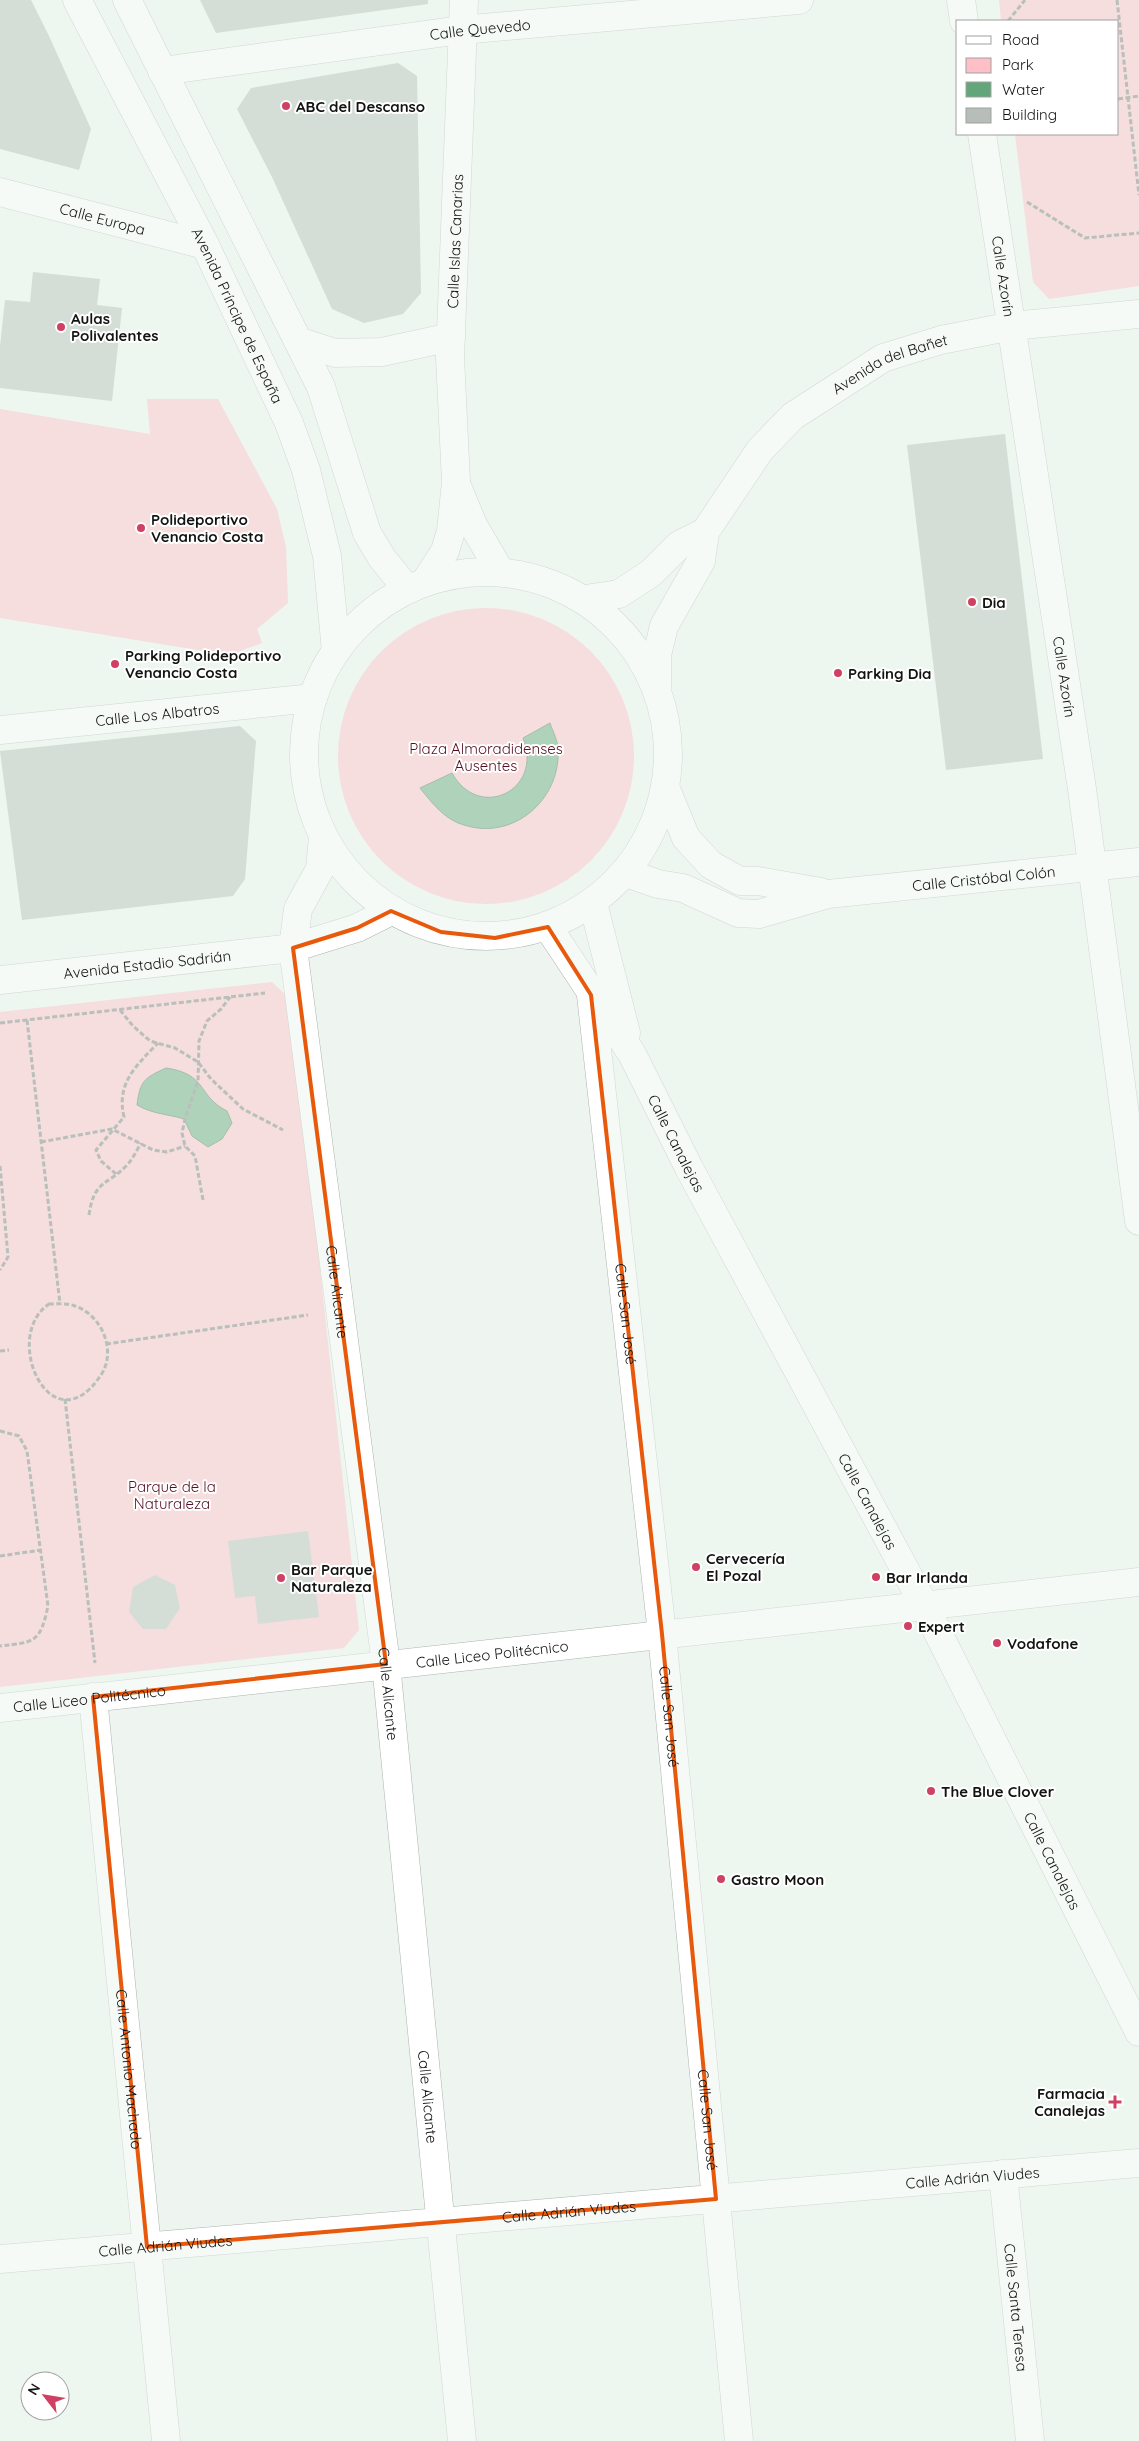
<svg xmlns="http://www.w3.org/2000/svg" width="1139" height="2441" font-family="Quicksand,sans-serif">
<rect width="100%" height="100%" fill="#eef5f0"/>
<path fill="#febfc7" d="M999 0H1139V286L1049 299 1033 282 1015 134H1118V21H1001Z
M147 399H218L277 509 286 547 288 603 257 629 262 643 229 655 0 618V409L150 434Z
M338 756a148 148 0 1 1 296 0a148 148 0 1 1-296 0Z
M272 982 291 1000 359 1630 344 1648 0 1687V1012Z"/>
<path fill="#63a679" stroke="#4b7a5a" d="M550 723C553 732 558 741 558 749 561 800 513 841 464 825 445 820 432 803 420 788L452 773C479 822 544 790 523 738Z
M166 1068C208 1074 197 1096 227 1111L232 1123 222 1139 208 1147 192 1136 184 1119C168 1114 152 1114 137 1105 140 1081 144 1078 166 1068Z"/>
<path fill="#b7beb9" d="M0 0H31L49 36 91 129 79 170 0 149Z
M200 0H428V4L216 33Z
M398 63 417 76 421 293 403 314 364 323 332 309 272 177 237 109 251 88Z
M33 272 100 279 97 305 122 308 112 401 0 388V346L5 300 30 302Z
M1005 434 1043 759 946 770 907 445Z
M240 726 256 741 245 879 233 896 22 920 0 751Z
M308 1531 319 1617 258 1624 255 1596 235 1598 228 1541Z
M155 1575 175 1585 180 1608 166 1629H143L129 1612 133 1587Z"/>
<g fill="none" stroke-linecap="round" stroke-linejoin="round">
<defs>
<g id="street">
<path d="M961 0 964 21"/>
<path id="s1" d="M162 71 461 30 799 0"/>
<path id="s2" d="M982 134 1082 789 1139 1221"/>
<path id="s3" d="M0 192 205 245"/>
<path d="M298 341 335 353 382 352 451 337"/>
<path d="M457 486 473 525 500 571"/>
<path id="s4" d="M425 582 445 551 451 531 456 482 450 357 464 0"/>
<path d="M585 599 619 594 651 573 679 545 705 532"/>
<path id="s5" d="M657 686V655L664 626 701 561 705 532 760 450 793 416 883 358 941 340 1012 326 1139 314"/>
<path id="s6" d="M0 730 313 698"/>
<path d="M666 789 686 838 711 865 740 881H758L821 892"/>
<path id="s7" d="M323 837 320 869 298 909 293 948 386 1664 462 2441"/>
<path id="s8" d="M626 873 658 884 683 888 738 913 759 914 828 894 1139 862"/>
<path id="s9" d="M0 980 293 948 357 928 391 911"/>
<path id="s10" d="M591 995 662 1634 739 2441"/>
<path id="s11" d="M93 1697 166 2441"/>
<path id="s12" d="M0 1708 1139 1582"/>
<path id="s13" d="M1003 2174 1030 2441"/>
<path id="s14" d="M0 2259 1139 2163"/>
</g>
<g id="secondary">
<path id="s15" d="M77 0 205 245 289 423 306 470 327 556 336 651"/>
<path d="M127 0 321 387 367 533 382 558 407 589"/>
<circle cx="486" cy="754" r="182"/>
<path d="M593 903 626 1033"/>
<path id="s16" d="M548 927 632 1054 689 1168 924 1605 1139 2032"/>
</g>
</defs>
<use href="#street" stroke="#adb4af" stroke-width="29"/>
<use href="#secondary" stroke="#adb4af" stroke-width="29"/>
<path stroke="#797d7a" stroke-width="3" stroke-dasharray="5 2.5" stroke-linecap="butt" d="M1117 0 1139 195
M1008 21 1025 0
M1118 99 1139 96
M1027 202 1085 238 1139 233
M120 1010 133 1026 150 1041 175 1048 198 1062 211 1079 243 1109 283 1130
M27 1020 60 1304
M0 1023 265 993
M41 1142 112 1129 153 1150 167 1152 185 1146
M0 1166 8 1257 0 1270
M116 1174 101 1161 96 1150 124 1117C116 1083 136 1066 158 1043
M203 1200 195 1156 185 1146 182 1133 185 1119 198 1081 199 1041 207 1021 221 1009 230 997
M89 1215C94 1179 108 1186 128 1164 133 1158 137 1150 141 1143
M49 1304C57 1304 68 1303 75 1306 102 1315 117 1351 101 1375 52 1449 0 1337 49 1304Z
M106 1344 308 1315
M0 1351 9 1350
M65 1399 95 1663
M0 1431 19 1436 27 1451 48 1606C40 1643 35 1642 0 1646
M0 1556 41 1550"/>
<use href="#street" stroke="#fff" stroke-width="28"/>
<use href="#secondary" stroke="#fff" stroke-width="28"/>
</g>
<path d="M0 0H1139V2441H0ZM391 911 441 932 495 938 548 927 591 995 662 1634 716 2199 147 2247 93 1697 386 1664 293 948 357 928Z" fill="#eef5f0" fill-opacity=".55" fill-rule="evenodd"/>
<path fill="none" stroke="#e8590c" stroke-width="4" stroke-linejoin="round" d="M391 911 441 932 495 938 548 927 591 995 662 1634 716 2199 147 2247 93 1697 386 1664 293 948 357 928Z"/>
<g fill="#cf4063" stroke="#fff" stroke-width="2">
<circle cx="286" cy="106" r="5"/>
<circle cx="61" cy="327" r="5"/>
<circle cx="141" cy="528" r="5"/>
<circle cx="972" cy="602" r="5"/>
<circle cx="115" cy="664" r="5"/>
<circle cx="838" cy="673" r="5"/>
<circle cx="696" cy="1567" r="5"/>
<circle cx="876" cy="1577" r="5"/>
<circle cx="281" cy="1578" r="5"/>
<circle cx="908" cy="1626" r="5"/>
<circle cx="997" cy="1643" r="5"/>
<circle cx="931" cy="1791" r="5"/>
<circle cx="721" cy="1879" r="5"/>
<path d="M1112.5 2094.5h5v5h5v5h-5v5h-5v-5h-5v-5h5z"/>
</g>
<g text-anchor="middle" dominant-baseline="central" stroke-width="4" stroke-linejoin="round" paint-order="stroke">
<g font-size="15" fill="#121412" stroke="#fff">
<text stroke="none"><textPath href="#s1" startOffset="321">Calle Quevedo</textPath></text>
<text stroke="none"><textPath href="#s3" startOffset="106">Calle Europa</textPath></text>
<text stroke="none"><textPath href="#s4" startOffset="348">Calle Islas Canarias</textPath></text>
<text stroke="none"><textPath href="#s2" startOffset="144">Calle Azorín</textPath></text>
<text stroke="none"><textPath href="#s15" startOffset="354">Avenida Príncipe de España</textPath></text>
<text stroke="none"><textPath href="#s5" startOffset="422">Avenida del Bañet</textPath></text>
<text stroke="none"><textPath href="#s2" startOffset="549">Calle Azorín</textPath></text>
<text stroke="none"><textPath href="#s6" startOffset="158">Calle Los Albatros</textPath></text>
<text stroke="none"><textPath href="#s8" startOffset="369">Calle Cristóbal Colón</textPath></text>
<text stroke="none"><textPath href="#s9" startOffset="148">Avenida Estadio Sadrián</textPath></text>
<text stroke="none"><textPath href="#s16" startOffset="252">Calle Canalejas</textPath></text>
<text stroke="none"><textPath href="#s7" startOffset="464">Calle Alicante</textPath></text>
<text stroke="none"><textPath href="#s10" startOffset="321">Calle San José</textPath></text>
<text stroke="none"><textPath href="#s16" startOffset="658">Calle Canalejas</textPath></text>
<text stroke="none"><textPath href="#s12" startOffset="495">Calle Liceo Politécnico</textPath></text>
<text stroke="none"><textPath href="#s7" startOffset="869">Calle Alicante</textPath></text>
<text stroke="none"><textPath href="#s12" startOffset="90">Calle Liceo Politécnico</textPath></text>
<text stroke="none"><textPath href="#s10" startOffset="726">Calle San José</textPath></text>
<text stroke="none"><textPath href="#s16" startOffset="1062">Calle Canalejas</textPath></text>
<text stroke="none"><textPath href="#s11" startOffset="374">Calle Antonio Machado</textPath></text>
<text stroke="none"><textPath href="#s7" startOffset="1274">Calle Alicante</textPath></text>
<text stroke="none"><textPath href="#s10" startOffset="1131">Calle San José</textPath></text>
<text stroke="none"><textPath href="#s14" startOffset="976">Calle Adrián Viudes</textPath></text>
<text stroke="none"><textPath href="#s14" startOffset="571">Calle Adrián Viudes</textPath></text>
<text stroke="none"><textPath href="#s14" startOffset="166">Calle Adrián Viudes</textPath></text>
<text stroke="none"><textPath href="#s13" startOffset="134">Calle Santa Teresa</textPath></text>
</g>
<g font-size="15" font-weight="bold" fill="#121412" stroke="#fff" text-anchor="start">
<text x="296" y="106">ABC del Descanso</text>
<text x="71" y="318">Aulas<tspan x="71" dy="17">Polivalentes</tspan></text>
<text x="151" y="519">Polideportivo<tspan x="151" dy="17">Venancio Costa</tspan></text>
<text x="982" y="602">Dia</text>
<text x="125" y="655">Parking Polideportivo<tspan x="125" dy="17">Venancio Costa</tspan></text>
<text x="848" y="673">Parking Dia</text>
<text x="706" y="1558">Cervecería<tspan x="706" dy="17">El Pozal</tspan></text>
<text x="291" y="1569">Bar Parque<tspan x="291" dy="17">Naturaleza</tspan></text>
<text x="886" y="1577">Bar Irlanda</text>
<text x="918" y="1626">Expert</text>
<text x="1007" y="1643">Vodafone</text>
<text x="941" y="1791">The Blue Clover</text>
<text x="731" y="1879">Gastro Moon</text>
<text x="1105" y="2093" text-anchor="end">Farmacia<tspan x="1105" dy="17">Canalejas</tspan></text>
</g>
<g font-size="15" fill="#550f22" stroke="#fff">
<text x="486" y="748">Plaza Almoradidenses<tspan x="486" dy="17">Ausentes</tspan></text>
<text x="172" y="1486">Parque de la<tspan x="172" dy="17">Naturaleza</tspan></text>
</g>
</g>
<rect x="956" y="20" width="162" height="115" fill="#ffffff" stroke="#a0a1a0"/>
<rect x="966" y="36" width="25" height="8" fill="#ffffff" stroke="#a0a1a0"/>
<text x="1002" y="45" font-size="15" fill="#121412">Road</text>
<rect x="966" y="58" width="25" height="15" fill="#febfc7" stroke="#a0a1a0"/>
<text x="1002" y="70" font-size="15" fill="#121412">Park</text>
<rect x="966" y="82" width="25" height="15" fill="#63a679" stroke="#a0a1a0"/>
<text x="1002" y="95" font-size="15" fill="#121412">Water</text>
<rect x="966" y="108" width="25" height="15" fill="#b7beb9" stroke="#a0a1a0"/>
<text x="1002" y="120" font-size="15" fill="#121412">Building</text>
<g transform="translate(45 2396) rotate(301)"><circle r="24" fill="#ffffff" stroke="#a0a1a0"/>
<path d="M0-4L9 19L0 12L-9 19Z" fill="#cf4063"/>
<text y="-8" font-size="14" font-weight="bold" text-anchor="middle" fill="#121412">N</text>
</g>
</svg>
